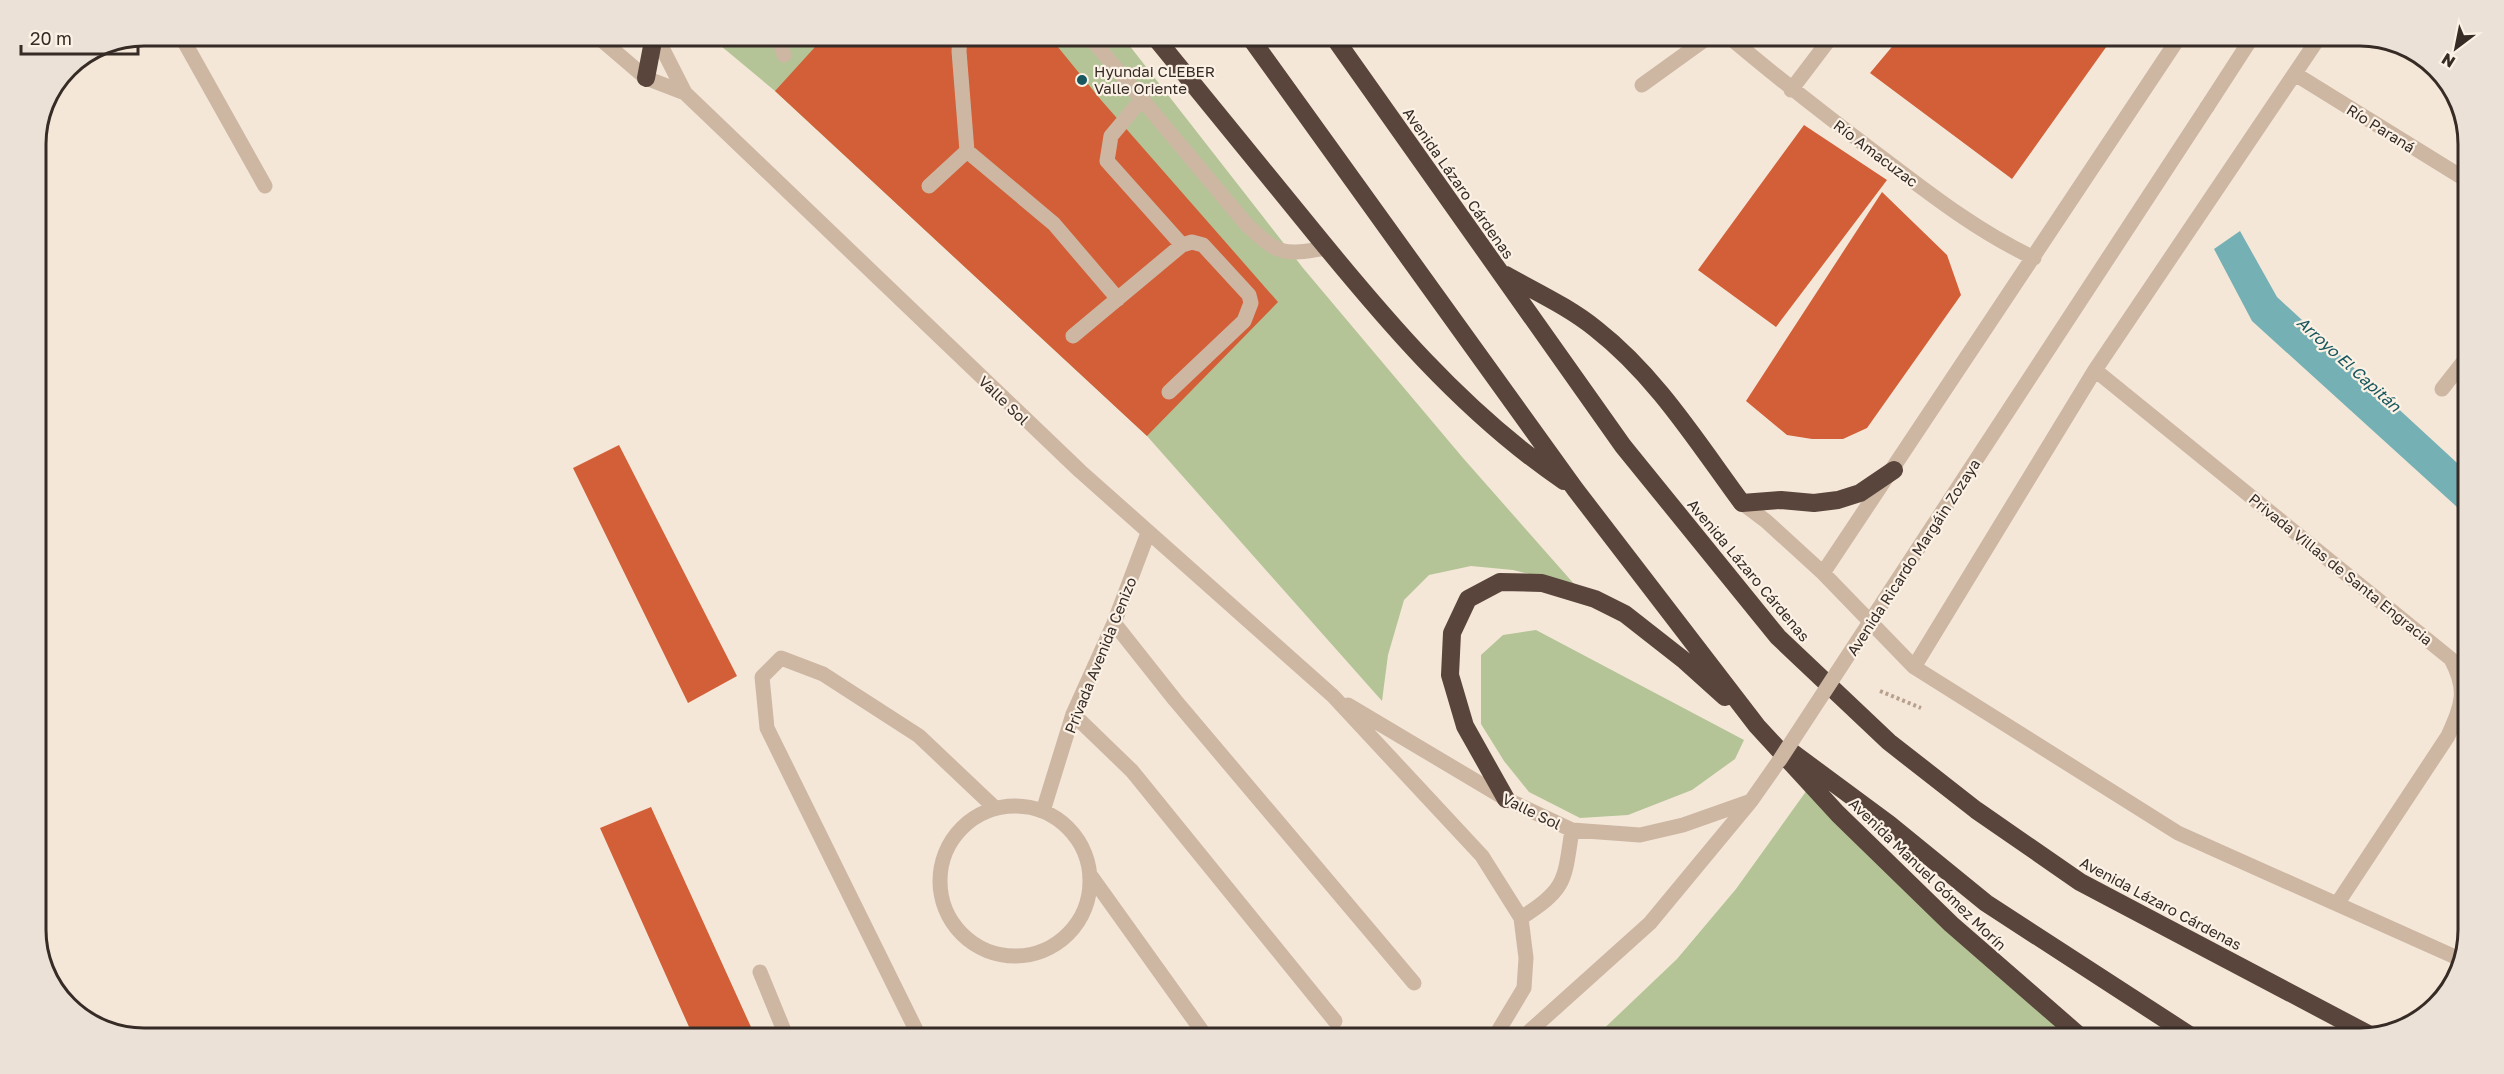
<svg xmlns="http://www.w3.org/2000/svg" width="2504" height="1074" font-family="'Golos Text',sans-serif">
<rect width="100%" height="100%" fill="#f4e7d8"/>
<path fill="#b4c497" d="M724 36H1122L1303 268 1463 458 1575 585 1513 570 1471 566 1429 575 1404 600 1388 655 1382 701 1147 436 775 91 721 46Z
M1536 630 1744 740 1735 759 1692 790 1628 815 1580 818 1529 792 1504 761 1481 724V655L1503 635Z
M1812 783 1977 942 2092 1038H1594L1677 959 1736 889Z"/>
<path fill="#74b0b4" d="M2240 231 2277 297 2468 473V517L2252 321 2214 249Z"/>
<path fill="#d25f37" d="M825 36H1049L1101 100 1278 302 1147 436 775 91Z
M1901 36H2114L2012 179 1870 73Z
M1804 125 1887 180 1776 327 1698 270Z
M1882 192 1947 255 1961 295 1867 428 1843 439H1812L1787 435 1746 401Z
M619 445 737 676 688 703 573 468Z
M651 807 756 1038H694L600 828Z"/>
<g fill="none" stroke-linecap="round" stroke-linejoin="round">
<path stroke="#b9a08d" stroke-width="4" stroke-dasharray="3 3" stroke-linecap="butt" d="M1880 691 1921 708"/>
<path stroke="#cdb7a3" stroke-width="15" d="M181 36 265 186
M597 36 646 78 685 93
M656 36 685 93 1080 471 1333 696 1482 856 1521 918 1526 958 1524 988 1494 1038
M778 36 784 55
M1089 36 1247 225C1280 256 1283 255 1327 248
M1728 36C1780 80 1834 122 1889 163 1935 198 1981 233 2034 258
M2295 74 2468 181
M1642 85 1710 36
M1791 90 1832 36
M1143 98 1111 136 1107 161 1182 245
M2207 107 2253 36
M967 151 1054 224 1118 299
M929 186 967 151 959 51 960 36
M1073 336 1182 245 1192 242 1203 245 1249 295 1251 303 1244 321 1169 392
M2095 370 2451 659C2468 691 2462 704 2448 736L2337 904
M2442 389 2468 356
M1742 503 1766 521 1823 573 1914 667 2178 833 2462 960
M1823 573 2180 36
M1114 623 1175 700 1414 983
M1914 667 2095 370 2320 36
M1348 705 1506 799 1572 830 1640 835 1683 825 1751 801
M1073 714 1132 771 1335 1021
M940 881a75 75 0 1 1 150 0a75 75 0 1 1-150 0Z
M1043 811 1073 714 1114 623 1148 533
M1091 876 1207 1038
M1521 918C1567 888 1564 882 1572 830
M760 972 787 1038
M920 1038 767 728 762 677 781 658 823 674 919 736 995 808
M1522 1038 1650 923 1751 801 1779 761"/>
<path stroke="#59453c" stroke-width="18" d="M1154 36C1204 97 1254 159 1304 220 1381 315 1462 412 1564 481
M1249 36 1575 489 1757 726 1838 814 1951 924 2082 1038
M1333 36 1623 446 1778 637 1889 742 1976 810 2080 882 2370 1035
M646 78 654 36
M1506 275C1536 292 1569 307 1596 329 1656 376 1697 442 1742 503L1781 500 1814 503 1838 500 1860 493 1894 470
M1793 753 1889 824 1986 903 2194 1038
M1506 799 1465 726 1450 675 1452 633 1468 599 1500 582 1542 583 1595 599 1625 614 1685 661 1725 697"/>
<path stroke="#cdb7a3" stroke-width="15" d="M1779 761 2207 107"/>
</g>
<circle fill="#17575d" stroke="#fbf1e5" stroke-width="2" cx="1082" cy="80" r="6"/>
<g text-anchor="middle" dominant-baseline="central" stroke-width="4.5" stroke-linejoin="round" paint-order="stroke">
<g font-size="15" fill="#372b26" stroke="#fbf1e5" text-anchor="start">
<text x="1094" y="71">Hyundai CLEBER<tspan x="1094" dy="17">Valle Oriente</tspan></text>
</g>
<g font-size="15" fill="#372b26" stroke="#fbf1e5">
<text transform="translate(2381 128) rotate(32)">Río Paraná</text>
<text transform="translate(1876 153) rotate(37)">Río Amacuzac</text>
<text transform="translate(1459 183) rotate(55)">Avenida Lázaro Cárdenas</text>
<text transform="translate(1004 400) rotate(44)">Valle Sol</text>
<text transform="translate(1913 557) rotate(-57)">Avenida Ricardo Margáin Zozaya</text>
<text transform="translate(2341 569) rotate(39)">Privada Villas de Santa Engracia</text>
<text transform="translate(1749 570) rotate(50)">Avenida Lázaro Cárdenas</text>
<text transform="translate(1100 655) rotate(-68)">Privada Avenida Cenizo</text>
<text transform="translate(1532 811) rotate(26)">Valle Sol</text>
<text transform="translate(1928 874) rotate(44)">Avenida Manuel Gómez Morín</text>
<text transform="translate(2161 903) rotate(28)">Avenida Lázaro Cárdenas</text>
</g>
<g font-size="16" font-style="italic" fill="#17575d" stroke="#fbf1e5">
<text transform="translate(2349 364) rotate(42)">Arroyo El Capitán</text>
</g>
</g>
<path d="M0 0H2504V1074H0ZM144 46H2360A98 98 0 0 1 2458 144V930A98 98 0 0 1 2360 1028H144A98 98 0 0 1 46 930V144A98 98 0 0 1 144 46Z" fill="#ebe1d6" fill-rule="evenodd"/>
<path fill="none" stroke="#372b26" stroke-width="3" d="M144 46H2360A98 98 0 0 1 2458 144V930A98 98 0 0 1 2360 1028H144A98 98 0 0 1 46 930V144A98 98 0 0 1 144 46Z"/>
<g transform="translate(2456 48) rotate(212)" stroke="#fbf1e5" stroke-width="4.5" paint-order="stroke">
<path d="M0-4.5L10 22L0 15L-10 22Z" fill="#372b26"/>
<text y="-9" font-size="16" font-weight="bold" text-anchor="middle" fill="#372b26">N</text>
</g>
<path d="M21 45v9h117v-9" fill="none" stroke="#372b26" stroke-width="3"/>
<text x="30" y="45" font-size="18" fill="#372b26" stroke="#fbf1e5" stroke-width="4.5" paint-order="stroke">20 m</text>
</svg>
